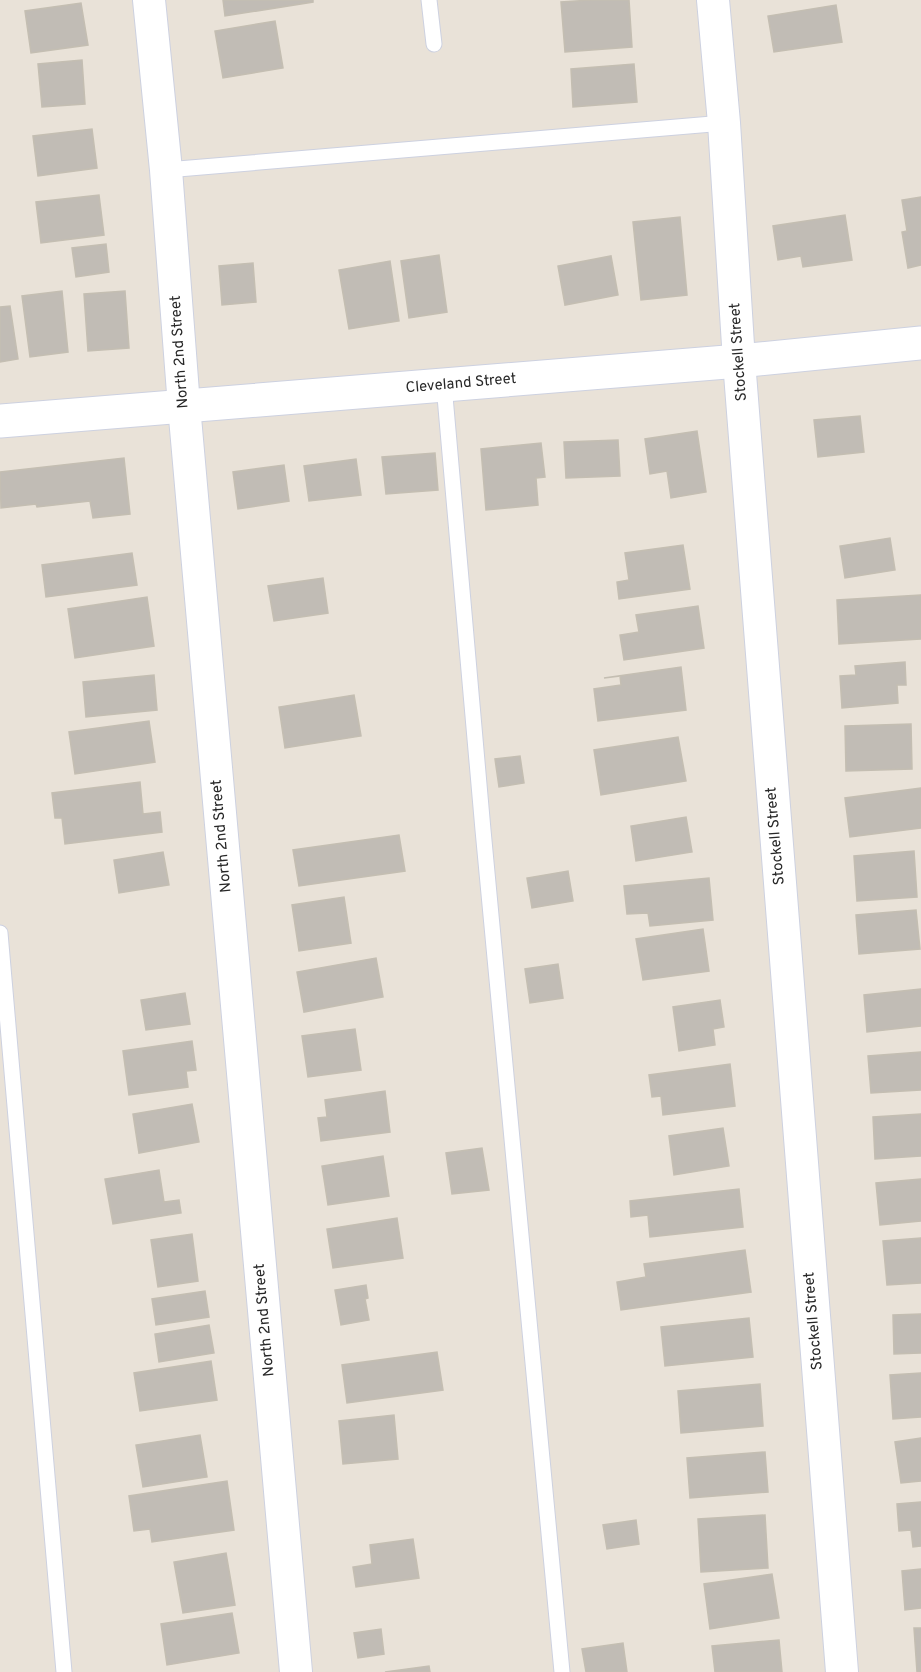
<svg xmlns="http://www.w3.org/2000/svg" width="921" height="1672" font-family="Overpass,sans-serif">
<rect width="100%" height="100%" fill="#e9e2d8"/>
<path fill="#c1bcb5" stroke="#c4beb2" stroke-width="1.5" d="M223 0H313V2L225 16Z
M591 0H629L632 47 565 52 561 2Z
M81 3 88 45 31 53 25 11Z
M836 5 842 42 774 52 768 16Z
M275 21 283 68 223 78 215 31Z
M82 60 85 104 42 107 38 64Z
M634 64 637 102 573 107 571 69Z
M92 129 97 168 38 176 33 136Z
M99 195 104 235 41 243 36 202Z
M921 197V265L908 268 902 232 907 231 902 200Z
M845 215 852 260 803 267 801 256 778 260 773 226Z
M680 217 687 295 641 300 633 222Z
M106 244 109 272 76 277 72 248Z
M439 255 447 312 409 318 401 261Z
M611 256 618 295 565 305 558 266Z
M390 261 399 321 349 329 339 270Z
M253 263 256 302 222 305 219 266Z
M62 291 68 352 30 357 22 296Z
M125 291 129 348 88 351 84 294Z
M10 306 18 359 0 362V307Z
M860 416 864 452 818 457 814 420Z
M697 431 706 492 671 498 667 471 650 474 645 439Z
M618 440 620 476 566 478 564 442Z
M541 443 545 477 536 478 538 505 486 510 481 449Z
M435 453 438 490 386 494 382 457Z
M124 458 130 514 93 518 90 501 37 507 36 504 1 508 0 472Z
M356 459 361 495 309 501 304 466Z
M284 465 289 501 238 509 233 472Z
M890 538 895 570 845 578 840 546Z
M683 545 690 589 619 599 617 582 629 580 625 553Z
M132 553 137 585 46 597 42 565Z
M323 578 328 613 274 621 268 586Z
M921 595V639L839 644 837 600Z
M147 597 154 646 75 658 68 609Z
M698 606 704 648 624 660 620 635 639 632 636 615Z
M905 662 906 685H897L898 703 842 708 840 676 856 675 855 666Z
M681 667 686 710 598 721 594 689 621 685 620 676 604 678Z
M154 675 157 710 86 717 83 682Z
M354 695 361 736 285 748 279 707Z
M149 721 155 762 75 774 69 732Z
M911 724 912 769 846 771 845 726Z
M678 737 686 781 601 795 594 750Z
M520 756 524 783 499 787 495 759Z
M140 782 143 814 160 812 162 832 65 844 62 818H55L52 793Z
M921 788V828L850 837 845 798Z
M686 817 692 852 636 861 631 826Z
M399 835 405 871 299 886 293 850Z
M914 851 917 897 857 901 854 856Z
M163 852 169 885 119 893 114 860Z
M568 871 573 901 532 908 527 878Z
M709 878 713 920 650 926 648 913 627 914 624 886Z
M344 897 351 943 299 951 292 905Z
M916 910 920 949 859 954 856 915Z
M703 929 709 971 643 980 636 939Z
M376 958 383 997 304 1012 297 972Z
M558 964 563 998 530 1003 525 969Z
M921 989V1026L867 1032 864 995Z
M185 993 190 1024 146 1030 141 1000Z
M720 1000 724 1027 713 1029 715 1045 679 1051 673 1007Z
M355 1029 361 1070 308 1077 302 1036Z
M192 1041 196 1070 186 1071 188 1087 129 1095 123 1051Z
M921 1052V1090L871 1093 868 1056Z
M730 1064 735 1106 663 1115 661 1096 652 1097 649 1075Z
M385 1091 390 1132 321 1141 318 1118 327 1117 325 1100Z
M192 1104 199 1142 139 1153 133 1114Z
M921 1114V1156L875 1159 873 1117Z
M723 1128 729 1166 674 1175 669 1136Z
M482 1148 489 1190 452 1194 446 1153Z
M383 1156 389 1196 328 1205 322 1166Z
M159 1170 164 1202 179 1200 181 1213 113 1224 105 1179Z
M921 1179V1221L880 1225 876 1183Z
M739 1189 743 1227 650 1237 648 1215 631 1217 630 1201Z
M397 1218 403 1258 333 1268 327 1229Z
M192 1234 198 1281 158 1287 151 1240Z
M921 1238V1283L887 1285 883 1241Z
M745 1250 751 1292 621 1310 617 1282 646 1277 644 1264Z
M366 1285 368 1298 365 1299 369 1320 341 1325 335 1290Z
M205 1291 209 1317 156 1325 152 1299Z
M921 1314V1353L894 1354 893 1315Z
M749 1318 753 1357 665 1366 661 1327Z
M209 1325 214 1353 159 1362 155 1334Z
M437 1352 443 1390 347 1403 342 1365Z
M211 1361 217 1400 140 1411 134 1373Z
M921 1373V1417L893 1419 890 1375Z
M760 1384 763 1426 681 1433 678 1391Z
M394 1415 398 1459 343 1464 339 1421Z
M200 1435 207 1477 143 1487 136 1445Z
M921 1438V1481L901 1483 895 1442Z
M765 1452 768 1492 690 1498 687 1458Z
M227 1481 234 1530 152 1542 150 1529 134 1531 129 1496Z
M921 1502V1546L913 1547 911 1530 899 1531 897 1504Z
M765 1515 768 1568 701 1572 698 1519Z
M636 1520 639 1544 607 1549 603 1525Z
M413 1539 419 1578 356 1587 353 1567 372 1564 370 1545Z
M226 1553 235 1605 183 1613 174 1562Z
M921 1569V1608L905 1610 902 1571Z
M772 1574 779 1618 710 1629 704 1584Z
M232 1613 239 1653 167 1665 161 1624Z
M914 1628H921V1672H917Z
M381 1629 384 1654 358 1658 354 1633Z
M779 1640 782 1672H715L712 1646Z
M623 1643 627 1672H586L582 1649Z
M429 1666 430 1672H385Z"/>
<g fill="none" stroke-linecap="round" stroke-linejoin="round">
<defs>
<path id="service" d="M429 0 434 44
M166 170 724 123
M444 385 483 830 562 1672
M0 933 64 1672"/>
<path id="minor" d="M149 0 166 170 184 406 296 1672
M713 0 724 123 739 361 842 1672"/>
<path id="secondary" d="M0 421 739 361 921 343"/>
</defs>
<use href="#service" stroke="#cdd1e0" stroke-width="17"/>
<use href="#minor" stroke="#cdd1e0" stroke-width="34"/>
<use href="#secondary" stroke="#cdd1e0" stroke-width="35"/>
<use href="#service" stroke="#fff" stroke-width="15"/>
<use href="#minor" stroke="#fff" stroke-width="32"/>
<use href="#secondary" stroke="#fff" stroke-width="33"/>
</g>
<g text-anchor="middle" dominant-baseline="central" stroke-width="6" stroke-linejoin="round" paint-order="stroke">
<g font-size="15" fill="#272727" stroke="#fff">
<text transform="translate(180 352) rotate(-94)">North 2nd Street</text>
<text transform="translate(739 352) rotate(-94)">Stockell Street</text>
<text transform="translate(461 384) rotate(-5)">Cleveland Street</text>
<text transform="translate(222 836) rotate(-95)">North 2nd Street</text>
<text transform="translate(776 836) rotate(-95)">Stockell Street</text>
<text transform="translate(265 1320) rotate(-95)">North 2nd Street</text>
<text transform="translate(814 1321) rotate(-95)">Stockell Street</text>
</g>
</g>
</svg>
